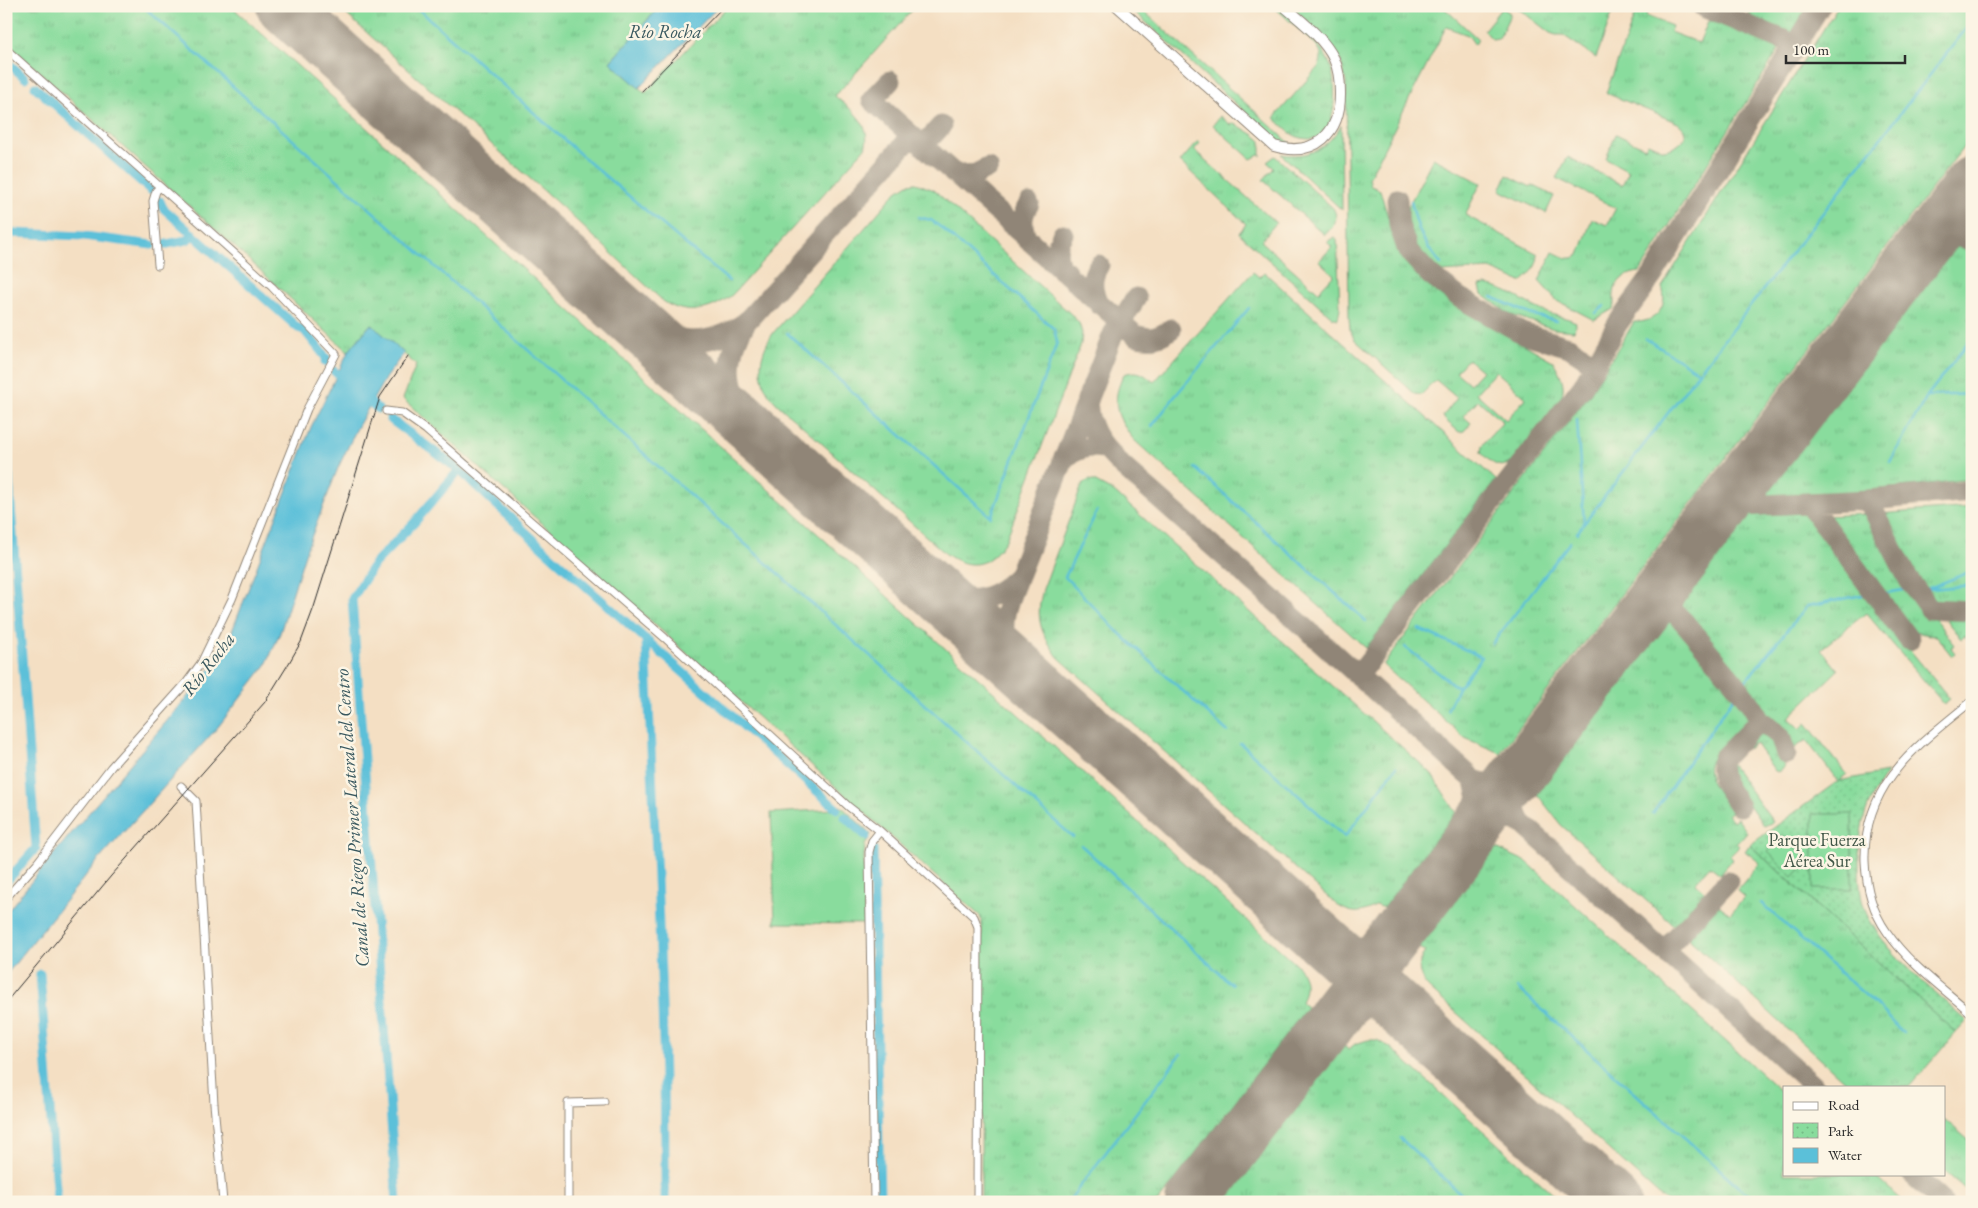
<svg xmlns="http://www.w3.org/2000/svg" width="1978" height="1208" font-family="'EB Garamond',serif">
<defs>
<pattern id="grass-tufts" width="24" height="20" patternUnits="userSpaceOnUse" patternTransform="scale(1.25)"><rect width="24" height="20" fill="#89dc9d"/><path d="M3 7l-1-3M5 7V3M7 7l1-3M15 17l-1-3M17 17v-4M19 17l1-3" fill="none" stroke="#76bd87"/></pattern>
<pattern id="park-dots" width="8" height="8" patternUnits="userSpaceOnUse" patternTransform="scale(1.25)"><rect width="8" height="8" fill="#89dc9d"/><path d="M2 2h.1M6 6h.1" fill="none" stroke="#76bd87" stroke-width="1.8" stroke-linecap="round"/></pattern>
</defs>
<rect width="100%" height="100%" fill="#fcf5e5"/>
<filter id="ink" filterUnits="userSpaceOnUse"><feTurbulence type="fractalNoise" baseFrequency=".02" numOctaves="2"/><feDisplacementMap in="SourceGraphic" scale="10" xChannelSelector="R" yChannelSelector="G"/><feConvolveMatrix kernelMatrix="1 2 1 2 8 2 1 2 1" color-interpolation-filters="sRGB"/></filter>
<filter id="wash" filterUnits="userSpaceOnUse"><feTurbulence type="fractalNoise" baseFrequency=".0096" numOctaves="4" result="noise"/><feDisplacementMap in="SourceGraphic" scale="20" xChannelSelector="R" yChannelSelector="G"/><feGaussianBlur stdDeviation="1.12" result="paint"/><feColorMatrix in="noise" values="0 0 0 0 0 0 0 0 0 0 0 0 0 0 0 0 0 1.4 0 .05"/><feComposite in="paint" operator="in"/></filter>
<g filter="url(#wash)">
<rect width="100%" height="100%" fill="#f4dfc3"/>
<path fill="url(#grass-tufts)" stroke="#5a8464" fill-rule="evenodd" d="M6 6H231L1297 965C1307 977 1307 988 1301 1002L1307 1007 1158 1202H981L982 924 980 916 403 399 416 365 371 324 348 352 236 248 6 42Z
M337 6H660L610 62 645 93 728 6H916L835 96C851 110 873 124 865 148L732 295C711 311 686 317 663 301L563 208Z
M1128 6H1138L1292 145 1275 139Z
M1273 6H1278C1297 23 1318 38 1329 62 1339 85 1339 151 1298 137 1289 134 1282 125 1274 118L1319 66C1323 56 1321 51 1314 43Z
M1291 6H1442L1478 39 1475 45 1468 35 1446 27 1369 178 1371 186 1380 190 1397 248 1417 276 1443 298 1553 361C1558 370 1564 379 1563 390 1562 406 1523 447 1511 462 1499 471 1491 462 1481 453L1482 445 1503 422 1478 400 1463 416 1471 423 1464 431 1459 432 1445 420 1443 416 1457 398 1436 380 1421 395 1415 394 1354 339 1350 329 1349 318 1346 82 1341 62 1333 47ZM1468 359 1482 371 1470 384 1456 372ZM1496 371 1526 398 1506 420 1476 393Z
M1515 6H1615L1596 58 1563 35H1556L1550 33Z
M1638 6H1649L1646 16 1672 26 1670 32 1699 43 1710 17 1781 46 1640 272C1628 273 1616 279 1614 293 1613 299 1615 304 1613 309L1594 320 1556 300 1539 281 1553 252C1562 256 1569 262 1579 255L1592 219 1607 225 1616 208 1556 178 1568 157 1622 185 1629 171 1606 159 1616 134 1645 148 1648 143 1664 150C1678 148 1695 136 1678 123L1606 93Z
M1745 6H1808L1789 37 1755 22Z
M1838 6H1972V136L1500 753 1465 738 1383 665 1590 394 1634 322C1655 323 1669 308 1662 287Z
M1503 8 1510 13 1509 17 1499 38 1492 39 1484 30 1499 11Z
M1220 116 1231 125 1234 123 1254 135 1261 141V156L1259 155 1251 159 1215 127 1213 125Z
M1341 125 1342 210 1281 154C1309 158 1327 149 1341 125Z
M1198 141 1200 143 1194 150 1276 223 1261 241 1318 292 1334 275 1319 261 1332 247 1327 242 1334 237 1337 239 1340 308 1338 319 1332 317 1239 233 1246 224 1180 162Z
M1275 156 1333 208C1340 220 1333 226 1325 235L1263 180 1274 168 1267 162Z
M1433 158 1481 183 1465 215 1538 254C1538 266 1530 275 1521 282L1490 269 1441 272 1429 263 1416 244 1407 220 1409 205Z
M1507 175 1531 187 1532 185 1554 196 1546 213 1500 190Z
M916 183 934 190 1072 315 1079 323 1082 333 1081 344 1006 540C990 565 972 572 946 554 899 512 852 471 806 429 794 418 772 403 766 389 756 369 762 349 774 332L897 191 908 184Z
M1955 245 1972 251V479L1863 491 1763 497Z
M1253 272 1259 277 1264 272 1496 480 1366 648 1134 440C1116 417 1110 402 1124 374 1139 369 1143 374 1154 382Z
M1486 285C1512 291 1523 302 1545 312 1555 316 1566 317 1576 322L1574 331 1554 329 1509 314 1482 294 1480 286Z
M1089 480 1094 481 1114 492 1430 772 1456 812 1383 908 1377 905C1361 914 1353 915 1337 905L1058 657C1040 632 1035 619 1043 589L1081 488 1084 483Z
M1972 507V608C1960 608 1944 610 1934 605 1913 594 1889 535 1878 514Z
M1810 513 1836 543 1905 644 1950 699 1944 704 1866 613 1821 649 1838 670 1788 718 1800 729 1806 723 1847 774 1838 781 1806 740 1791 751 1785 746 1780 729 1763 715 1727 668 1676 610 1749 515Z
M1870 514 1879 527 1910 587 1955 645 1951 648 1955 653 1952 656 1936 636 1908 631 1823 516Z
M1673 615 1687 630 1752 711V723C1744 730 1714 753 1711 760 1701 777 1723 799 1733 811L1728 814 1733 821 1737 818 1747 832 1737 843 1740 846 1730 856 1733 859 1720 874 1710 866 1695 883 1704 891 1705 896 1677 928 1561 825 1537 794Z
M1942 615H1972V644L1965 636 1961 639Z
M1761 727 1774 734 1784 756 1780 760 1785 767 1779 772 1775 771 1755 743 1747 749 1744 744Z
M1729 761 1773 822 1764 826 1747 802 1744 803 1725 775V765Z
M1750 845 1956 1033 1909 1087H1851L1687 937 1712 908 1720 906 1730 914 1745 897 1737 890 1760 863 1745 851Z
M1494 847 1527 862 1784 1094V1174H1873L1904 1202H1667L1429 988C1418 977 1416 965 1425 952L1418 947Z
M1368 1040H1377L1390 1047 1562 1202H1224L1343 1046 1349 1049 1355 1044Z
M1944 1119 1972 1143V1195L1944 1171Z"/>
<path fill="url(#park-dots)" stroke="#5a8464" d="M1887 772C1867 802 1860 821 1859 857 1859 873 1859 895 1865 910 1880 949 1935 992 1967 1021L1956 1033 1750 845 1838 781Z"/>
<path fill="#89dc9d" stroke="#5a8464" d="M841 806 871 834 865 845 864 856V924L775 923 771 813 836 809Z
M1813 814H1852V889H1813Z
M1783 836 1809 860 1793 877 1768 852Z"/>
<path fill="#5bc0d9" stroke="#437682" d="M660 6H719L639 88 610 62Z
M371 324 404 353 386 377 357 428 338 468 306 551 280 633 266 665 218 727 95 864 6 975V913L52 856 206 675 229 639 311 427 348 352Z"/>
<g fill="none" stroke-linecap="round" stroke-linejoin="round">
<path stroke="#5bc0d9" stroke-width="2.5" d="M143 6 1073 837
M415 6 590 163 729 281
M1411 201C1417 228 1422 242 1441 264
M1492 297 1530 314 1556 321
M1596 313 1604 306
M787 333 991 517 1053 354 1057 342 1054 329 944 230 931 220 918 217
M1646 339 1699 372
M1928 396 1972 394
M1577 420 1584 523
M1152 426 1176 395 1249 308
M1890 462 1927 396 1972 338
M1195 468 1366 621
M1097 511 1065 577 1116 630 1228 732
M1577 533 1699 372 1972 21
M1927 589 1972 571
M1931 589 1972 585
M1885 593 1904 590
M1419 629 1482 657 1458 688 1447 710
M1492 644 1570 542
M1405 647 1458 688
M1743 684 1807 606 1863 595
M1240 743 1345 837 1396 767
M1653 813 1734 697
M1081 845 1232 985
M1761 903 1881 1009 1903 1033
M1518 988 1756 1202
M1400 1138 1470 1202
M1068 1202 1181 1054"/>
<path stroke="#5bc0d9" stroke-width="9" d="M6 61 25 78
M35 87 150 190
M160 201 163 208 298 328 304 330 327 359 325 362
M6 235 12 233 84 236 152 245
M162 245 187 240 193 234
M334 371 347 382
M363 396 378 409
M390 419 454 466
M6 438 36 848 6 882
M646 639C654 827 666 1014 665 1202
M845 817 866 836
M873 849 880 1202
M40 974 57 1202
M397 1202 352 599 375 563 414 523 459 470 545 550 837 809"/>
<path stroke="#908577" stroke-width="21" d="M1703 7 1796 45
M890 81 872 100 1135 335C1149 340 1160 338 1171 329
M923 146 941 126
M953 173 972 176 988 168
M1397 199 1399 225 1408 251 1430 275 1460 298 1522 333 1569 347 1595 364
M1029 204C1021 216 1021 227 1028 240H1030
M1941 223 1972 243
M1063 234C1055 245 1056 257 1061 270L1066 271
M1099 265C1090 278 1091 291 1099 304
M633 321C672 344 708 350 746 322 722 361 730 387 749 426
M746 322 912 136
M1106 449 1122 466 1301 624 1815 1087
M1063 459C1077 449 1089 444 1106 449 1092 434 1088 419 1087 399
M1868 500 1909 580 1930 609 1972 611
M1808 503 1909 640
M1724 507 1868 500 1972 491
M1018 576 1113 334 1136 298
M927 585C963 605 988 606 1018 576 1011 595 999 618 1006 639 1009 651 1018 663 1025 673
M1657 595 1684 622 1735 683 1753 707 1760 720 1723 758C1715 776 1730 791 1739 806
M1358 676 1584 384 1618 323 1653 275 1820 6
M1760 720 1780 736 1786 754
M1474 780C1482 803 1481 813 1472 836 1488 822 1500 817 1521 822
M1474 780C1491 787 1504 783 1519 774 1513 792 1512 805 1521 822
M1321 939C1366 957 1381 945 1413 913
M1392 941C1384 967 1384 986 1399 1009
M1672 942 1728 881
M1912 1174 1943 1202"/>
<path stroke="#908577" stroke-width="54" d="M283 6 1614 1202
M1192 1202 1972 183"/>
</g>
</g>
<g filter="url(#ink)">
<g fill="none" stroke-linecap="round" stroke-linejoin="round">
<defs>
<path id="street" d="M6 49 272 287 336 354 307 409 232 599 201 663 187 682 111 767 37 863 6 898
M158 265 153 201 156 191 160 187
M386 411 402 413 426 430 665 638 849 807 880 831 974 917 978 927 977 1202
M1972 701C1917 746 1863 783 1865 861 1866 887 1872 911 1887 932 1909 964 1943 988 1972 1014
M181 786 196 801 214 1104 223 1202
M568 1202V1103L604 1102
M874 1202 869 852 872 841 880 831"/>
<path id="secondary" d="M1117 6 1274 146C1315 158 1341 133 1340 92 1340 81 1339 70 1334 59 1323 37 1302 22 1284 6"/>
</defs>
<use href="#street" stroke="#908577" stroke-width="9"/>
<use href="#secondary" stroke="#908577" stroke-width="12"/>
<use href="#street" stroke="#fff" stroke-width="7"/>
<use href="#secondary" stroke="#fff" stroke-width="10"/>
<path stroke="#2b2b2b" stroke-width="1" d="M642 91 724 6
M6 1002 111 876 265 702 289 663 301 642 314 607 380 397 408 356"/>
</g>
</g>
<g text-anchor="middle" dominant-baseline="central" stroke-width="5" stroke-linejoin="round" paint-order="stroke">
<g font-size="18" fill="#425748" stroke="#fcf5e5">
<text x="1817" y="839">Parque Fuerza<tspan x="1817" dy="21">Aérea Sur</tspan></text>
</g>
<g font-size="19" font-style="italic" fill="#39585f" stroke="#fcf5e5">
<text x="665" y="31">Río Rocha</text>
<text transform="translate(208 664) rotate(-52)">Río Rocha</text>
<text transform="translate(352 818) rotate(-94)">Canal de Riego Primer Lateral del Centro</text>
</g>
</g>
<rect width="1978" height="1208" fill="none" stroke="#fcf5e5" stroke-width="25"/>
<rect x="1783" y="1086" width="162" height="90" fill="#fcf5e5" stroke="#a8a49b"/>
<rect x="1793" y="1102" width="25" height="8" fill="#ffffff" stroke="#a8a49b"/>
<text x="1828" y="1110" font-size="15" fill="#2b2b2b">Road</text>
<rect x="1793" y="1123" width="25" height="15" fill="url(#park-dots)" stroke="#a8a49b"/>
<text x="1828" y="1136" font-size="15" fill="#2b2b2b">Park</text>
<rect x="1793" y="1148" width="25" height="15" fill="#5bc0d9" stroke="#a8a49b"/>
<text x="1828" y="1160" font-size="15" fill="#2b2b2b">Water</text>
<path d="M1786 55v8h119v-8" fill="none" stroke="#2b2b2b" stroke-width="2.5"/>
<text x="1793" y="55" font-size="15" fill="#2b2b2b" stroke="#fcf5e5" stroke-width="4" paint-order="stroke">100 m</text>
</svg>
